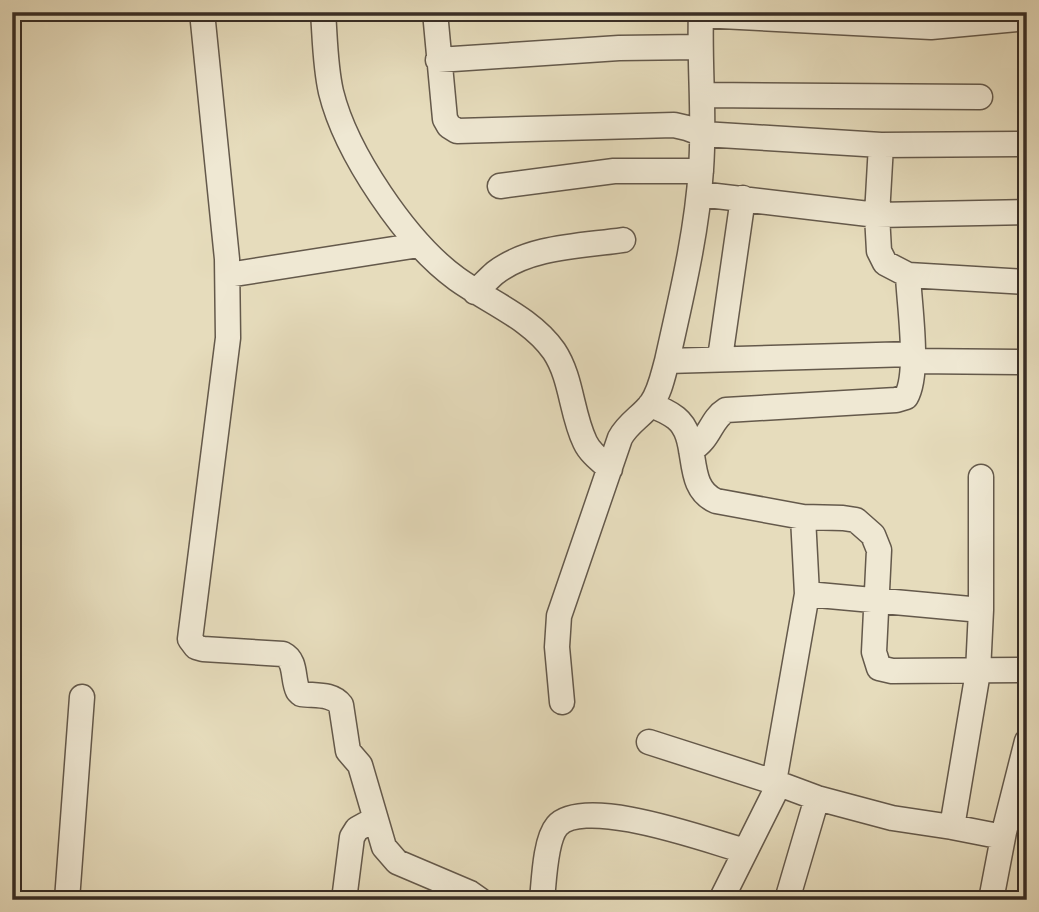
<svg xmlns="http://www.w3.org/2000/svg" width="1039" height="912" font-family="'Old Standard TT',serif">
<rect width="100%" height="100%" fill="#e6dcbc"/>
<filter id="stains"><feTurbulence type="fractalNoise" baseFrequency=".00286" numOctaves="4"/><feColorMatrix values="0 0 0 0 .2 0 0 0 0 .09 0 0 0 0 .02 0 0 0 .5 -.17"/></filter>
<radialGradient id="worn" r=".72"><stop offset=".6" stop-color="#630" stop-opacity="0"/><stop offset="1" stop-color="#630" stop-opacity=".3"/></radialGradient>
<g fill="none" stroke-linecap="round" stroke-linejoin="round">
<defs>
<path id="minor" d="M202 12 227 259 228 338 190 639 196 647 203 649 283 654C297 661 292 679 298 691L301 694C315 696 332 693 341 705L348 751 360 765 384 847 397 862 470 893 480 900
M323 12C325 38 325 66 331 92 346 153 406 242 457 279 489 302 531 318 554 351 572 378 571 413 585 442 590 453 601 461 610 469
M435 12 445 119 449 126 457 131 674 125 687 128 703 134 881 145 1027 144
M701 12C699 65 705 116 701 169 697 233 681 298 667 361L912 354
M701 15 931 27 1027 18
M438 60 619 48 699 47
M703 95 980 97
M881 145 877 215 879 251 885 263 908 275 1027 282
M500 186 614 171H701
M699 194 877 215 1027 212
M228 275 419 245
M475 292C482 286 488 279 495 273 530 246 582 246 623 240
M720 358 743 198
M912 361 1027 362
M650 405C659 408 668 412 676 418 702 439 682 486 716 501L803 517 843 518 856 520 873 535 879 550 874 652 879 668 892 671 1027 670
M691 450C711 438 710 420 726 410L896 400 906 397C920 373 909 304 908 275
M981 477V610
M562 702 557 647 559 616 620 438C628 423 641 417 651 404 660 392 663 375 667 361
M649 742 774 782 817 798 892 818 952 827 978 672 981 610 807 594
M774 782 807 594 803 517
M952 827 1003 837
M67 900 82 697
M344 900 352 837 357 829 375 819
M542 900C544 881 545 840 557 826 584 795 709 841 745 851
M721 900 779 784
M787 900 817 798
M991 900 1004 832 1027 741"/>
</defs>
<use href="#minor" stroke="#64594b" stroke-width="27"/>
<use href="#minor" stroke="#efe8d3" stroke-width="24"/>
</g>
<rect width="1039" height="912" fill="none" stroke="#e6dcbc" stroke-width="42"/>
<rect x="14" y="14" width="1011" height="884" fill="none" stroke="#382d25" stroke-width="3.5"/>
<rect x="21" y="21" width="997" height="870" fill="none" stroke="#382d25" stroke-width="2"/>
<rect width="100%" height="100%" filter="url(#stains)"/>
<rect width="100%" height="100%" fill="url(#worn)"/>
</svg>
